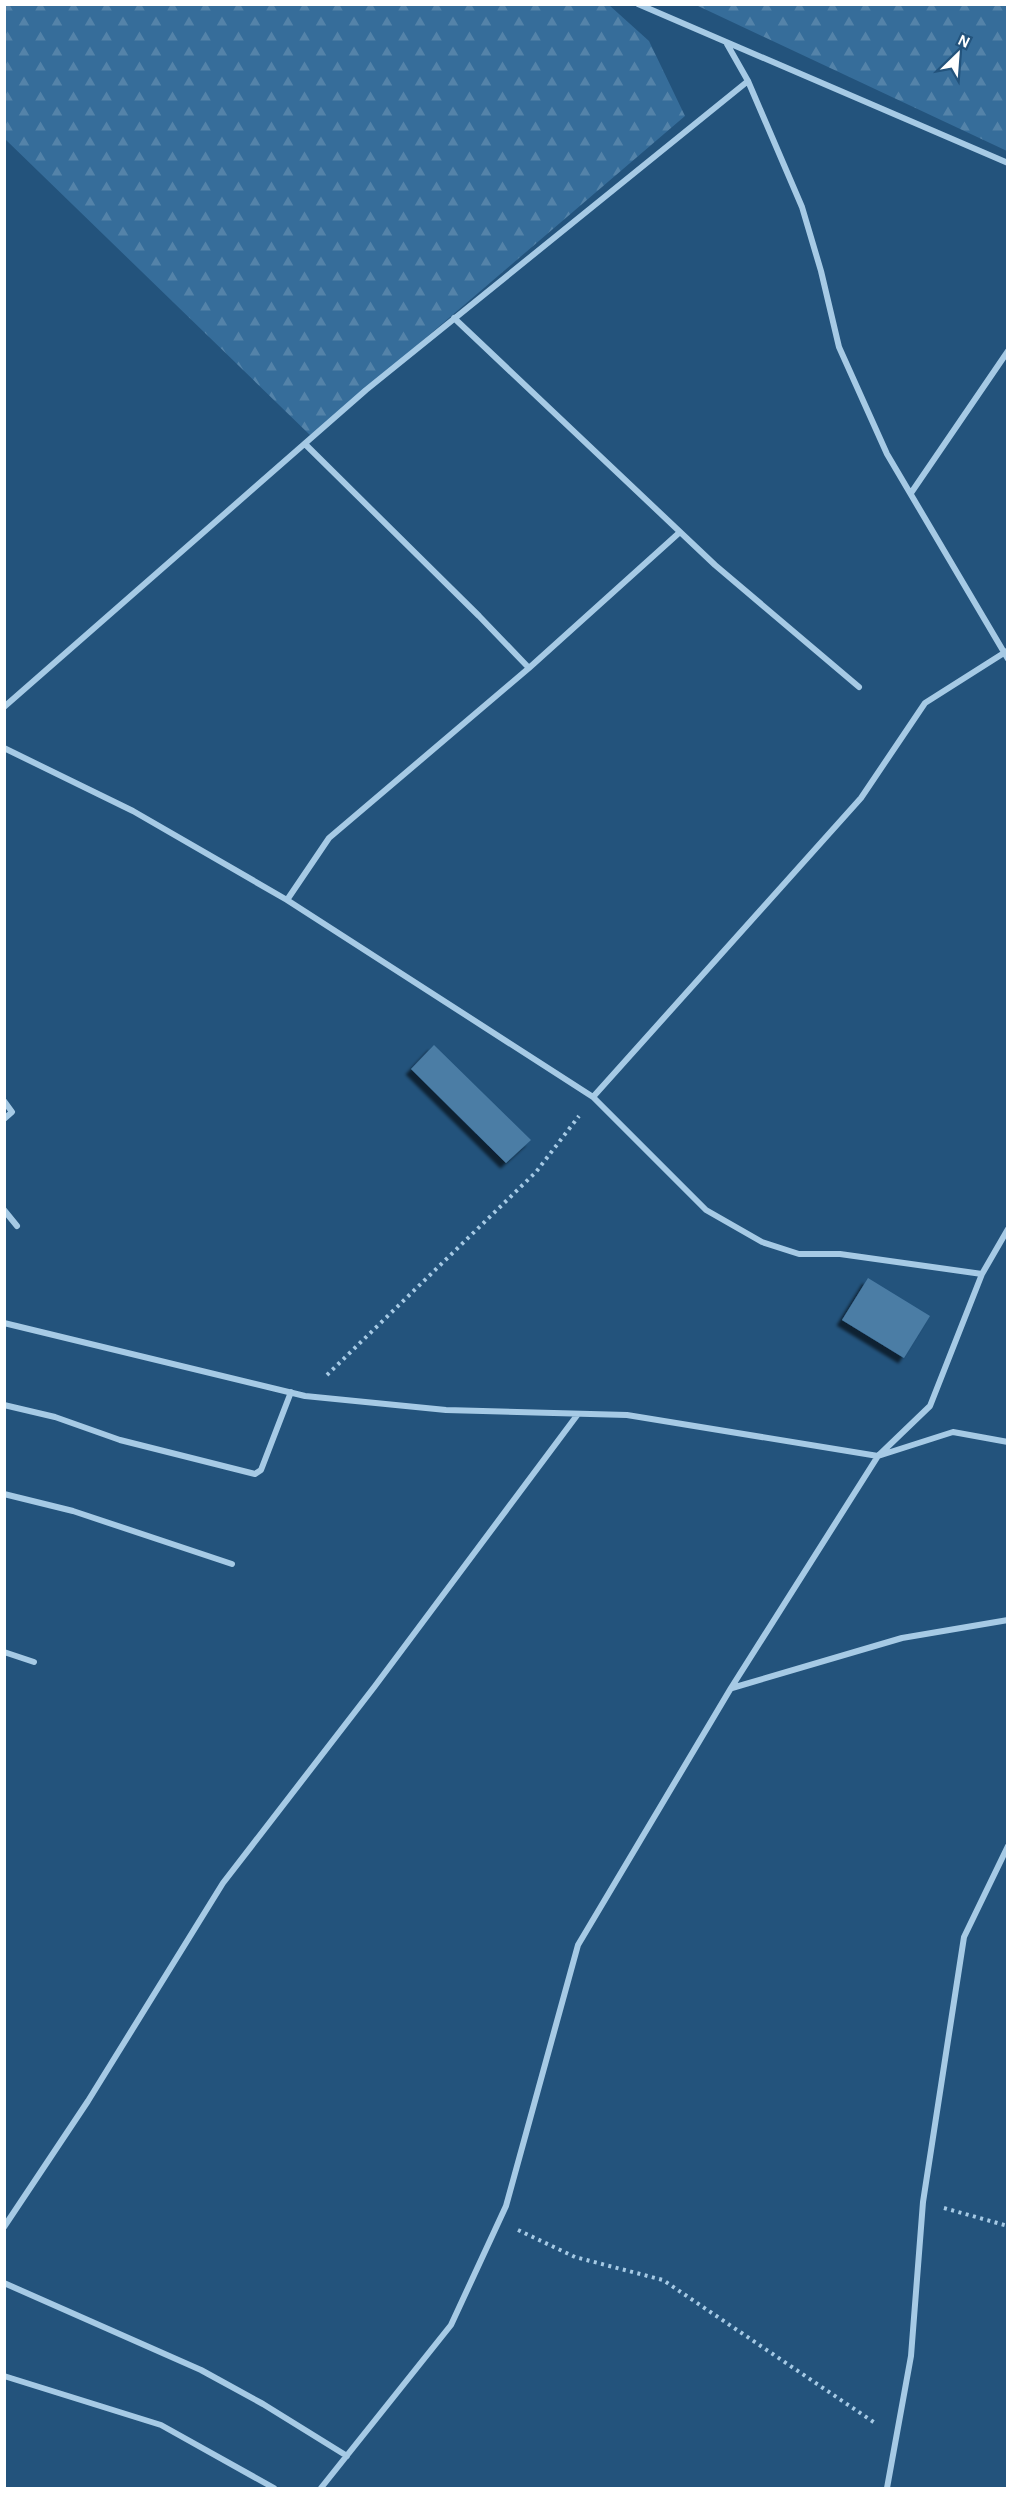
<svg xmlns="http://www.w3.org/2000/svg" width="1012" height="2493" font-family="'Alegreya Sans',sans-serif">
<defs>
<pattern id="forest-firs" width="22" height="20" patternUnits="userSpaceOnUse" patternTransform="scale(1.5)"><rect width="22" height="20" fill="#366d9a"/><path d="M5 1l3.5 6h-7zM16 11l3.5 6h-7z" fill="#5483a9"/></pattern>
<filter id="shadow"><feDropShadow dx="-5.5" dy="5.5" stdDeviation="1.5" flood-color="#0009"/></filter>
</defs>
<rect width="100%" height="100%" fill="#23537c"/>
<path fill="url(#forest-firs)" d="M4 5H609L649 41 685 116 311 436 5 139Z
M696 5H1007V151Z"/>
<path fill="#4b7da5" filter="url(#shadow)" d="M434 1045 531 1140 506 1163 411 1069Z
M868 1278 930 1316 904 1358 842 1320Z"/>
<g fill="none" stroke-linecap="round" stroke-linejoin="round">
<path stroke="#a6cae5" stroke-width="4" stroke-dasharray="3 4.5" stroke-linecap="butt" d="M327 1375 536 1172 579 1116
M944 2208 1008 2226
M518 2230 575 2257 663 2280 875 2423"/>
<path stroke="#a6cae5" stroke-width="6" d="M638 4 1008 163
M727 44 748 81 802 207 821 271 839 347 887 454 1008 659
M454 318 715 565 859 687
M305 444 479 616 529 668
M911 493 1008 351
M4 707 366 390 748 81
M4 748 133 811 287 900 593 1097 706 1210 762 1242 799 1254H840L982 1274
M287 900 329 838 529 668 680 532
M593 1097 861 798 925 703 1007 651
M4 1101 12 1112 4 1119
M4 1210 17 1226
M4 1323 305 1396 446 1410 627 1415 878 1456 953 1432 1008 1442
M4 1405 55 1417 120 1440 255 1474 261 1470 291 1392
M4 1494 73 1511 232 1564
M4 1652 34 1662
M732 1688 902 1638 1008 1620
M4 2227 88 2101 223 1883 375 1686 578 1414
M4 2283 201 2370 263 2404 347 2456
M4 2376 161 2425 274 2488
M321 2488 451 2325 506 2206 578 1945 731 1688 878 1456 930 1406 982 1274 1008 1229
M887 2488 911 2356 923 2202 964 1937 1008 1846"/>
</g>
<rect width="1012" height="2493" fill="none" stroke="#ffffff" stroke-width="12"/>
<g transform="translate(958 54) rotate(25)" stroke="#23537c" stroke-width="4.5" paint-order="stroke">
<path d="M0-4.5L10 22L0 15L-10 22Z" fill="#ffffff"/>
<text y="-9" font-size="16" font-weight="bold" text-anchor="middle" fill="#ffffff">N</text>
</g>
</svg>
